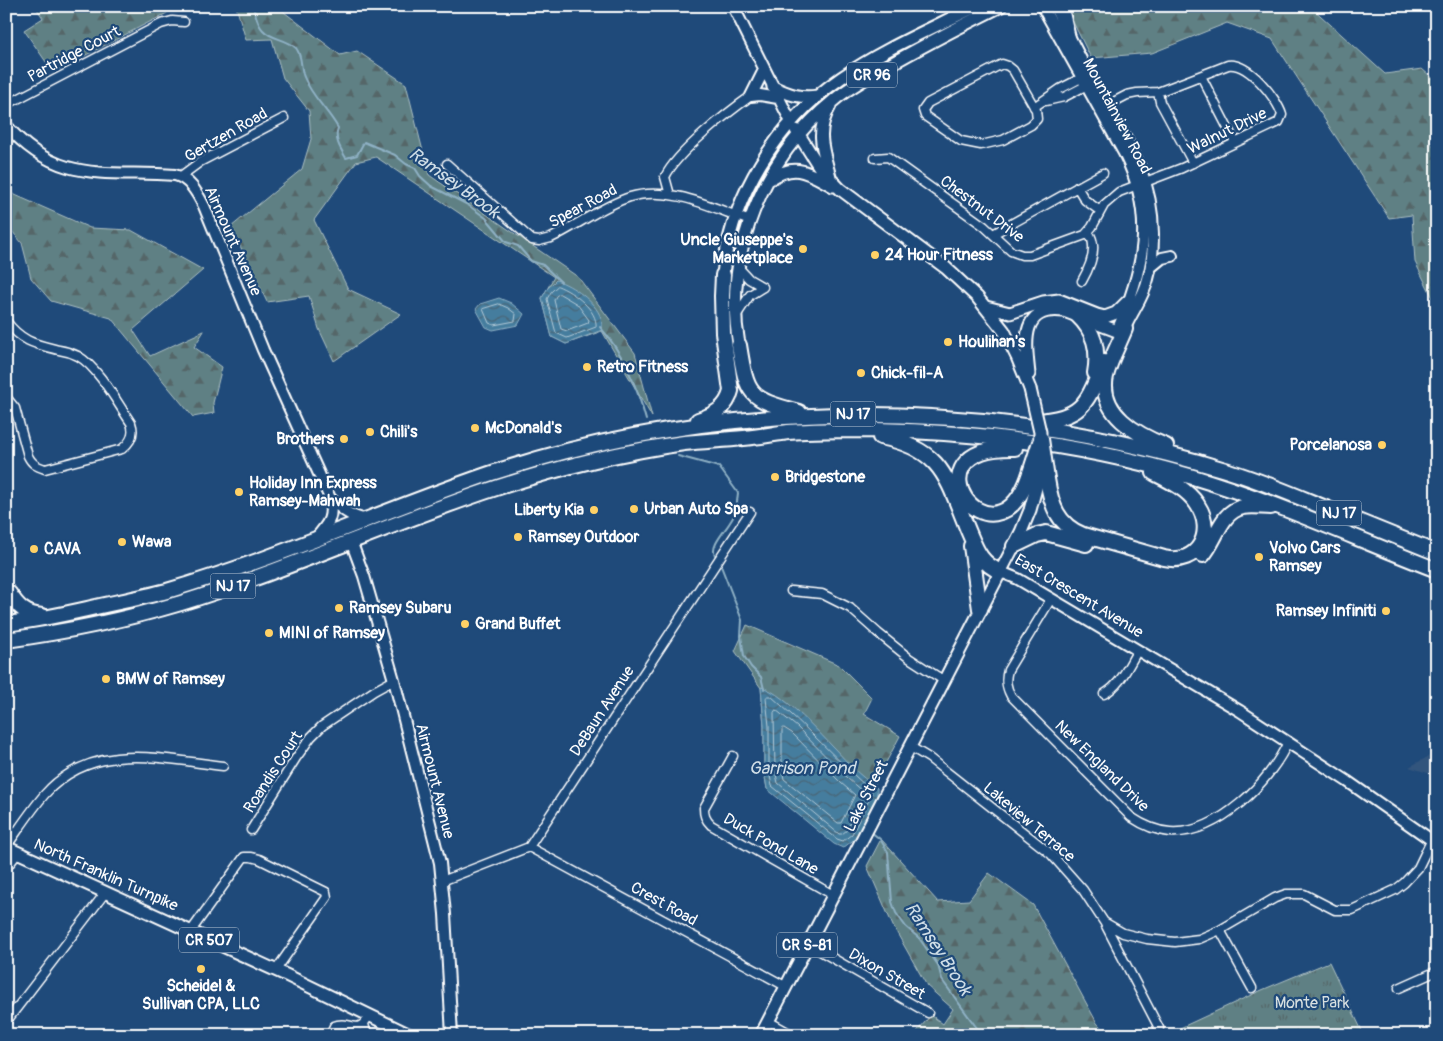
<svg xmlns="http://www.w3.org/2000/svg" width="1443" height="1041" font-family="Pangolin,sans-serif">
<defs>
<pattern id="forest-firs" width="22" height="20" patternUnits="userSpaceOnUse" patternTransform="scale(1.25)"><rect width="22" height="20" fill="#5e8084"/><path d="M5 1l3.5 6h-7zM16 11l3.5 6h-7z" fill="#556668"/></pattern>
<pattern id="park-tufts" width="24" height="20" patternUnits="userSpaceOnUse" patternTransform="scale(1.25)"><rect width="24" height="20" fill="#5e8084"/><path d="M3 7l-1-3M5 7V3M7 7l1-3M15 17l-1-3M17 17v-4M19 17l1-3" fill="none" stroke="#556668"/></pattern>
<pattern id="water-waves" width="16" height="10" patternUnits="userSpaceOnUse" patternTransform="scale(1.25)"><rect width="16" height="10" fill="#457d9e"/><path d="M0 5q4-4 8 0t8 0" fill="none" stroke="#486475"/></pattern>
</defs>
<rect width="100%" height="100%" fill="#1f4a7a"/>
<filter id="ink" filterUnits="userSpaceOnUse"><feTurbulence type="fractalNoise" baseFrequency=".02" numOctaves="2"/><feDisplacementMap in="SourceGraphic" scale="10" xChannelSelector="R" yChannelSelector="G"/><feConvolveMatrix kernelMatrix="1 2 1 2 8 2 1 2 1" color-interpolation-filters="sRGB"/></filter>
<g filter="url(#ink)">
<path fill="#33547d" d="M1437 752V776L1409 767Z"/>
<path fill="url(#forest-firs)" stroke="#aec0c2" d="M35 6H174L167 13 53 72 24 30 43 18Z
M236 6H281L284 12 340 55 357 51 406 84 429 175 578 277 635 353 652 417 602 331 566 344 552 337 542 298 554 277 376 157 356 162 314 220 348 289 401 314 334 361 319 329 309 296 267 302 231 227 302 169 311 139 309 111 283 78 272 39 246 40Z
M1067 6H1310L1385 74 1422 69 1437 82V120L1430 141 1437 152V306L1415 262 1412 215 1389 218 1272 39 1227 23 1152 53 1091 58 1067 10Z
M6 191 90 228 131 230 203 270 133 330 150 356 204 331 194 347 222 367 213 403 214 413 193 417 111 318 51 301 31 278 22 243 6 224Z
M747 625 839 665 872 698 864 714 900 736 846 838 767 789 764 771V726L761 688 735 651Z
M881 839 938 902 969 900 989 873 1033 905 1097 1023 1108 1035H914L931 1015 943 1024 953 1009 927 986 893 926 867 866Z"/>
<path fill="url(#park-tufts)" stroke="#aec0c2" d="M1329 962 1364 1035H1165L1262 990Z"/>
<path fill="url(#water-waves)" stroke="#8fb1c5" d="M556 280C573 286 595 301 601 318 602 322 602 327 602 330L566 344 552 337 542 298 547 289Z
M499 298 511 303 524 314 518 325 493 330 486 327 476 309 480 304Z
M761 687C785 692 834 749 853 768 860 775 869 782 877 788V795L856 838 843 848 834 844 767 789 764 771V726Z"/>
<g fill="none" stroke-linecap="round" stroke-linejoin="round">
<path stroke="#b5cbd8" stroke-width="1" d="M558 286C573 292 598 310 596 327L567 338 556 333 547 299 551 292Z
M560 294 577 304 589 320 588 323 567 331 561 329 554 300 556 296Z
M499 304 508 308 516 314 515 321 494 325 489 323 483 309Z
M768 696H771C806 726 837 760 871 791L872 794 852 834 843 841 837 839 772 786 769 771V726L766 698Z
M776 710 797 727 847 778 864 793 847 830 842 834H839L778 783 775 770 774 713Z
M784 728 792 733 841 783 855 795 841 823H838L784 779 782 769V730Z"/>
<path stroke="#8fb1c5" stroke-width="2" d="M252 6C257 14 256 23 263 30 272 40 286 38 296 48 303 57 300 68 304 77 312 97 328 110 338 128 334 139 340 148 346 158L357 155 364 142 395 155 406 164 415 168 420 176 431 186 468 205 486 218 506 242 518 246 531 261 543 265 561 282
M600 327C624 354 637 386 646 420
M678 456 719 467 738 493C737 500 737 507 735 513 731 526 709 544 715 555
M721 566 742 620 741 636 744 656 751 667 761 677 764 689
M871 832 880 839 888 852 892 902 896 913 906 927 919 938 938 965 942 980 982 1035"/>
<defs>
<path id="street" d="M1002 64 1008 66 1013 70 1036 110 1037 119 1031 125 1003 140 981 145 961 141 925 116 923 110 928 103Z
M1201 76 1235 142
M1158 92 1160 102 1193 163
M1046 101 1064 97 1091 83
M6 105 161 24 172 21 184 22
M1034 107 1060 89 1085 76
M875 158 888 157 984 226 1011 251 1022 255H1030L1085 235 1092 227 1104 205 1119 192 1182 168 1279 122 1282 115C1277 98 1248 62 1228 65L1158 92 1137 93 1127 95 1102 108
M447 164 532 240 539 241 551 238C576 226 604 205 630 197 670 185 713 208 750 221
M181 176 200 162 284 118
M1077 187 1085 200 1100 211
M670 195 665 177C677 152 727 113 751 96
M993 234 1103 173
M738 267 749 279 763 287
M1082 281C1090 267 1099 246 1088 232
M738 313 750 295 763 287
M6 321C22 342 35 344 59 350 66 351 72 353 78 356 98 367 118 404 131 423 135 434 131 442 122 449L45 469C36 466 32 464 28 456L15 408 6 397
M791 591 822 594 850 608 878 633 909 658 943 680
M1051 599 1008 670C1005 680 1006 687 1011 696L1131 817C1143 825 1156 831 1170 832 1218 835 1270 782 1288 742
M1104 694C1121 685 1128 666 1138 650
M909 746 929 758 1051 854 1083 890 1104 922 1123 933 1147 939 1175 942 1199 939 1220 930 1275 898 1286 894H1304L1335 910H1352L1395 890 1404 883 1418 868 1431 841
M733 756 704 808C704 815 705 819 711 825L833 895
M251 830 296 758 311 737 322 726 374 691 394 680
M6 847C19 829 31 810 45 794 93 740 162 759 223 766
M529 847 785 986
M6 868 18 853
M442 881 529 847 750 512
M1105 924 1159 1028
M1220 930 1252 988
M191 931 244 857H251L259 859 326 892 327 897 276 970
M808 944 928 1013
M1399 988 1437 971
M768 1021 793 1035
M6 1022 105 893
M364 1024 366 1032 369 1035
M330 1035 334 1026C350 1019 358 1038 369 1015"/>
<path id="secondary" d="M733 6 791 122
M1042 6 1124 153C1156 217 1144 269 1117 331
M1054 6C1068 33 1081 61 1096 87 1125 137 1153 174 1153 234 1153 249 1152 265 1148 279 1144 296 1134 309 1127 324
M751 96 764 70
M751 96 760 95 778 98
M6 125C58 185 105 170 175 175 190 179 197 193 204 206L263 350 329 496C334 517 329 523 316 538
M1151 267 1162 258 1172 256
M329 497C341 509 349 516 366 520
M351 541 364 576 394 680 440 863 445 914 452 1035
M1001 572 1018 579 1240 711 1347 781 1437 844"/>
<path id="primary" d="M1062 6 1069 36
M773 87C788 94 801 99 817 96
M830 106C815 132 823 150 830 177
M796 130 820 168 840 189 946 268 977 297 1004 331 1017 357 1030 389
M770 179C797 162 808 173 833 186
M723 275C730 197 777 122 841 78 883 49 931 29 976 6
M986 307 1010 313 1043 302 1059 300 1097 315 1105 317 1116 313 1128 301
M739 345C723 255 763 158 833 101 848 88 866 78 884 68 922 46 961 26 1001 6
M1029 374C1026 345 1019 305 1064 311L1117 331 1125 329
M6 847 286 975 410 1035
M761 1035 1021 532 1030 510 1039 477"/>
<path id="highway" d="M1077 315C1095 332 1099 350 1095 373
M1125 329C1119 344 1110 360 1106 376 1098 413 1137 435 1166 446
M739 345C747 395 748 399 799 412
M698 420C714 415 727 408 731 391L723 333 722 296 723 275
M1037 421C1084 418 1087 402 1104 362
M880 437C945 449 947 481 970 535 977 552 982 564 1001 572
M1015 448C900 445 993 576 1029 476
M1047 479C1051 504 1057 525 1083 535L1164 558C1198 566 1216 532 1197 504 1187 489 1170 481 1154 473
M971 546 980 609
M1014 546 1037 535 1046 533 1086 544
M1203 555C1216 540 1221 511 1243 507 1252 505 1262 507 1271 507
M9 593C18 607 25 614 42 616
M6 624C33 621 60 615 87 609 113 603 140 598 167 591 276 559 381 511 489 474 725 395 984 397 1222 469 1260 480 1296 496 1333 511 1367 525 1402 539 1437 553
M6 640C65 632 124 620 181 603 288 570 390 523 496 488 557 468 620 452 684 443 704 441 724 440 744 438 758 437 773 434 788 432 818 430 848 430 877 430 984 432 1092 447 1193 477 1277 502 1356 539 1437 570"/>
</defs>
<use href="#street" stroke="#fff" stroke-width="11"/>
<use href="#secondary" stroke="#fff" stroke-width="14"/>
<use href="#primary" stroke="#fff" stroke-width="15"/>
<use href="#highway" stroke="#fff" stroke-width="18"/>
<use href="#street" stroke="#1f4a7a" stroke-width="8"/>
<use href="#secondary" stroke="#1f4a7a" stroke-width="10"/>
<use href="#primary" stroke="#1f4a7a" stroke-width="11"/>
<use href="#highway" stroke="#1f4a7a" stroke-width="14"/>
<defs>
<path id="primary-bridge" d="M1030 389 1040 432 1039 477"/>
<path id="highway-bridge" d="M1041 439 1047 479
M1029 476 1040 442"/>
</defs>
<use href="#primary-bridge" stroke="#fff" stroke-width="15" stroke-linecap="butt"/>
<use href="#highway-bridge" stroke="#fff" stroke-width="18" stroke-linecap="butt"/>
<use href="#primary-bridge" stroke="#1f4a7a" stroke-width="11"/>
<use href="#highway-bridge" stroke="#1f4a7a" stroke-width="14"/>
</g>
</g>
<g fill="#ffd166" stroke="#1f4a7a" stroke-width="2">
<circle cx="803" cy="249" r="5"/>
<circle cx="875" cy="255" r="5"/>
<circle cx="948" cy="342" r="5"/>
<circle cx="587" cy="367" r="5"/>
<circle cx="861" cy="373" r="5"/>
<circle cx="475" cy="428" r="5"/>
<circle cx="370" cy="432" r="5"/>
<circle cx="344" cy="439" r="5"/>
<circle cx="1382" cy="445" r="5"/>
<circle cx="775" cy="477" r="5"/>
<circle cx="239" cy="492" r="5"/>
<circle cx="634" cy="509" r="5"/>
<circle cx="594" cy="510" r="5"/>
<circle cx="518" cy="537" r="5"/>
<circle cx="122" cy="542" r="5"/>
<circle cx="34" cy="549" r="5"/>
<circle cx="1259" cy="557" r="5"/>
<circle cx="339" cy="608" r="5"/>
<circle cx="1386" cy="611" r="5"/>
<circle cx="465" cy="624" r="5"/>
<circle cx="269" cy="633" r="5"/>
<circle cx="106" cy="679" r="5"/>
<circle cx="201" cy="969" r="5"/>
</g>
<g text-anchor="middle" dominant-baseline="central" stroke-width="4.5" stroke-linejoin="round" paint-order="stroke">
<g fill="#1f4a7a" stroke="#bcc9d7" stroke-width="1">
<rect x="847" y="62.5" width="50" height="25" rx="4"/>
<rect x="830.5" y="401.5" width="45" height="25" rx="4"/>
<rect x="1316.5" y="500.5" width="45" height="25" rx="4"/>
<rect x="210.5" y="573.5" width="45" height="25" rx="4"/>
<rect x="179" y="927.5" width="60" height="25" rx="4"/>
<rect x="777" y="932.5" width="60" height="25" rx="4"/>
</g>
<g font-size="15" font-weight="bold" fill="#fff">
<text x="872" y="75">CR 96</text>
<text x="853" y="414">NJ 17</text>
<text x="1339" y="513">NJ 17</text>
<text x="233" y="586">NJ 17</text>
<text x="209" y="940">CR 507</text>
<text x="807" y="945">CR S-81</text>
</g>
<g font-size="16" fill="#fff" stroke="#1f4a7a">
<text transform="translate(74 54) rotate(-28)">Partridge Court</text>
<text transform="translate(1117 116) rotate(62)">Mountainview Road</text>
<text transform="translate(1227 131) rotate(-26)">Walnut Drive</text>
<text transform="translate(226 135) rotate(-30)">Gertzen Road</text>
<text transform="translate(583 206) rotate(-28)">Spear Road</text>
<text transform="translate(982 209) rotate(37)">Chestnut Drive</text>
<text transform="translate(233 241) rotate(66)">Airmount Avenue</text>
<text transform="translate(1079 596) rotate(31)">East Crescent Avenue</text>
<text transform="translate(602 711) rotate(-57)">DeBaun Avenue</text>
<text transform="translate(1102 766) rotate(44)">New England Drive</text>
<text transform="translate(273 772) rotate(-57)">Roandis Court</text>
<text transform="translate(435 781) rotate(76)">Airmount Avenue</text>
<text transform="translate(866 796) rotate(-63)">Lake Street</text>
<text transform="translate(1029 822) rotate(40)">Lakeview Terrace</text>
<text transform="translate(771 844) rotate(30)">Duck Pond Lane</text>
<text transform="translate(106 875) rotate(24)">North Franklin Turnpike</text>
<text transform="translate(664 904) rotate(29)">Crest Road</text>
<text transform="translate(887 974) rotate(30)">Dixon Street</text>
</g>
<g font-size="16" font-weight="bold" fill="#fff" stroke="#1f4a7a" text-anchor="start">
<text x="793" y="240" text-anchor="end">Uncle Giuseppe's<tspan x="793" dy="18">Marketplace</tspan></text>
<text x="885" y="255">24 Hour Fitness</text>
<text x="958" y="342">Houlihan's</text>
<text x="597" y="367">Retro Fitness</text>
<text x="871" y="373">Chick-fil-A</text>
<text x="485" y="428">McDonald's</text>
<text x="380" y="432">Chili's</text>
<text x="334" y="439" text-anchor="end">Brothers</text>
<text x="1372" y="445" text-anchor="end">Porcelanosa</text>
<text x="785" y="477">Bridgestone</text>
<text x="249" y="483">Holiday Inn Express<tspan x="249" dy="18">Ramsey-Mahwah</tspan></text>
<text x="644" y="509">Urban Auto Spa</text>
<text x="584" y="510" text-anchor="end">Liberty Kia</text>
<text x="528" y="537">Ramsey Outdoor</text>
<text x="132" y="542">Wawa</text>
<text x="1269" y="548">Volvo Cars<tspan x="1269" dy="18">Ramsey</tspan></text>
<text x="44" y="549">CAVA</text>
<text x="349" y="608">Ramsey Subaru</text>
<text x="1376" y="611" text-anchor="end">Ramsey Infiniti</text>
<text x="475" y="624">Grand Buffet</text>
<text x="279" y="633">MINI of Ramsey</text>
<text x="116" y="679">BMW of Ramsey</text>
<text x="201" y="986" text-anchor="middle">Scheidel &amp;<tspan x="201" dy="18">Sullivan CPA, LLC</tspan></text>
</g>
<g font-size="16" fill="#d7dfe0" stroke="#1f4a7a">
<text x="1312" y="1003">Monte Park</text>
</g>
<g font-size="18" font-style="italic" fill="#d0dee7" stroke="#1f4a7a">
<text transform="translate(454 183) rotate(36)">Ramsey Brook</text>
<text x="802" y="768">Garrison Pond</text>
<text transform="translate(938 949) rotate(57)">Ramsey Brook</text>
</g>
</g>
<rect width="1443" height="1041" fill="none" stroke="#1f4a7a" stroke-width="25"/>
<rect x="12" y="12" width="1418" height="1016" fill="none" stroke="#fff" stroke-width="2" filter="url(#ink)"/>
</svg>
